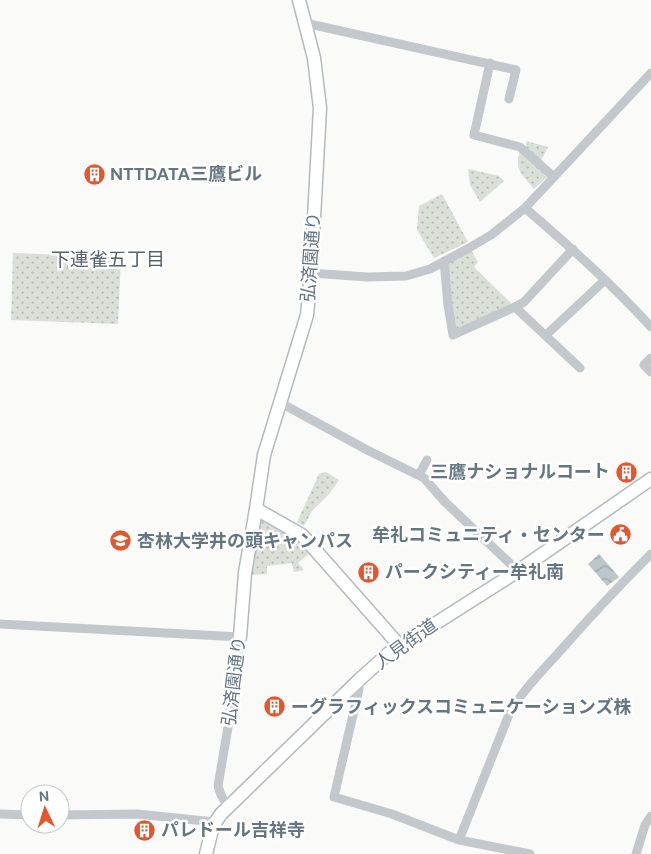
<svg xmlns="http://www.w3.org/2000/svg" width="651" height="854" font-family="'DM Sans','Noto Sans JP',sans-serif">
<defs>
<pattern id="park-dots" width="8" height="8" patternUnits="userSpaceOnUse" patternTransform="scale(1.25)"><rect width="8" height="8" fill="#dadfd7"/><path d="M2 2h.1M6 6h.1" fill="none" stroke="#b4b9b4" stroke-width="1.8" stroke-linecap="round"/></pattern>
<pattern id="water-waves" width="16" height="10" patternUnits="userSpaceOnUse" patternTransform="scale(1.25)"><rect width="16" height="10" fill="#bbc7cb"/><path d="M0 5q4-4 8 0t8 0" fill="none" stroke="#9ca6aa"/></pattern>
</defs>
<rect width="100%" height="100%" fill="#fafaf8"/>
<path fill="url(#park-dots)" d="M526 141 548 147 541 161 526 149Z
M520 151 547 177 534 189C522 174 514 170 520 151Z
M468 169 499 176 504 181 480 202 470 185Z
M442 194 468 242 434 258 417 230 419 206Z
M471 250 478 262 474 267 513 305 455 332 447 264Z
M13 253 121 257 118 324 11 320Z
M326 472 339 480 330 493 312 511 304 526 297 522 319 474Z
M262 521 297 540 309 554 298 563 304 570 294 572 292 563 267 566V574L251 575 259 523Z"/>
<path fill="url(#water-waves)" d="M599 554 619 577 607 586 588 564Z"/>
<g fill="none" stroke-linecap="round" stroke-linejoin="round">
<defs>
<path id="secondary" d="M256 509 302 535 399 645
M240 637 245 573 256 509 264 455 307 315 311 273 320 108 314 58 299 0
M206 854 213 826 221 814 359 680 389 653 518 571 651 479"/>
</defs>
<use href="#secondary" stroke="#b3babf" stroke-width="15"/>
<path stroke="#c3c8cc" stroke-width="9" d="M305 23 516 70 509 99
M490 63 474 135 520 147 554 177
M525 208C569 246 612 284 651 327
M444 261 448 305 453 335 515 307 524 302 573 249
M311 273 367 277 406 276 430 269 469 248 491 235 525 208 651 73
M515 307 580 368
M546 335 605 280
M651 358 644 365 651 372
M279 402 369 451 424 478 445 502 518 571
M419 475 427 460
M0 624 240 637 230 715 218 786 221 795 228 807
M359 680V689L334 797 392 814 459 840 530 854
M0 814 30 815
M60 815 137 814 215 822
M459 840 510 712C524 689 543 670 561 650 590 617 620 585 651 554
M636 854 645 825 651 816"/>
<use href="#secondary" stroke="#fff" stroke-width="12"/>
</g>
<defs>
<symbol id="building-disc" viewBox="-11 -11 22 22"><circle r="9.5" fill="#e4572e" stroke="#fff"/><path d="M-4-6H4V6H1V3H-1V6H-4ZM-2.5-4.3h1.7v1.8h-1.7ZM.8-4.3h1.7v1.8H.8ZM-2.5-1h1.7V.8h-1.7ZM.8-1h1.7V.8H.8Z" fill="#fff"/></symbol>
<symbol id="civic-disc" viewBox="-11 -11 22 22"><circle r="9.5" fill="#e4572e" stroke="#fff"/><path d="M-.6-6.5H3V-4.5H.6V-3L4-1V1h2V6H-6V1h2V-1L-.6-3ZM-1.2 2.5V6h2.4V2.5Z" fill="#fff"/></symbol>
<symbol id="university-disc" viewBox="-11 -11 22 22"><circle r="9.5" fill="#e4572e" stroke="#fff"/><path d="M0-5L7-2L0 1L-7-2ZM-4 1L0 2.5L4 1V4Q0 6-4 4Z" fill="#fff"/></symbol>
</defs>
<g fill-rule="evenodd">
<use href="#building-disc" x="82" y="162" width="25" height="25"/>
<use href="#building-disc" x="614" y="460" width="25" height="25"/>
<use href="#civic-disc" x="608" y="522" width="25" height="25"/>
<use href="#university-disc" x="108" y="528" width="25" height="25"/>
<use href="#building-disc" x="356" y="560" width="25" height="25"/>
<use href="#building-disc" x="262" y="694" width="25" height="25"/>
<use href="#building-disc" x="132" y="818" width="25" height="25"/>
</g>
<g text-anchor="middle" dominant-baseline="central" stroke-width="5" stroke-linejoin="round" paint-order="stroke">
<g font-size="18" font-weight="bold" fill="#657683" stroke="#fff" text-anchor="start">
<text x="110" y="174">NTTDATA三鷹ビル</text>
<text x="610" y="472" text-anchor="end">三鷹ナショナルコート</text>
<text x="605" y="535" text-anchor="end">牟礼コミュニティ・センター</text>
<text x="137" y="541">杏林大学井の頭キャンパス</text>
<text x="385" y="572">パークシティー牟礼南</text>
<text x="291" y="707">ーグラフィックスコミュニケーションズ株</text>
<text x="161" y="830">パレドール吉祥寺</text>
</g>
<g font-size="18" fill="#657683" stroke="#fff">
<text transform="translate(311 257) rotate(-86)">弘済園通り</text>
<text transform="translate(406 644) rotate(-36)">人見街道</text>
<text transform="translate(234 681) rotate(-83)">弘済園通り</text>
</g>
<g font-size="19" fill="#57646e" stroke="#fff">
<text x="108" y="259">下連雀五丁目</text>
</g>
</g>
<g transform="translate(45 809) rotate(356)"><circle r="24" fill="#ffffff" stroke="#c1c8cd"/>
<path d="M0-4L9 19L0 12L-9 19Z" fill="#e4572e"/>
<text y="-8" font-size="14" font-weight="bold" text-anchor="middle" fill="#657683">N</text>
</g>
</svg>
